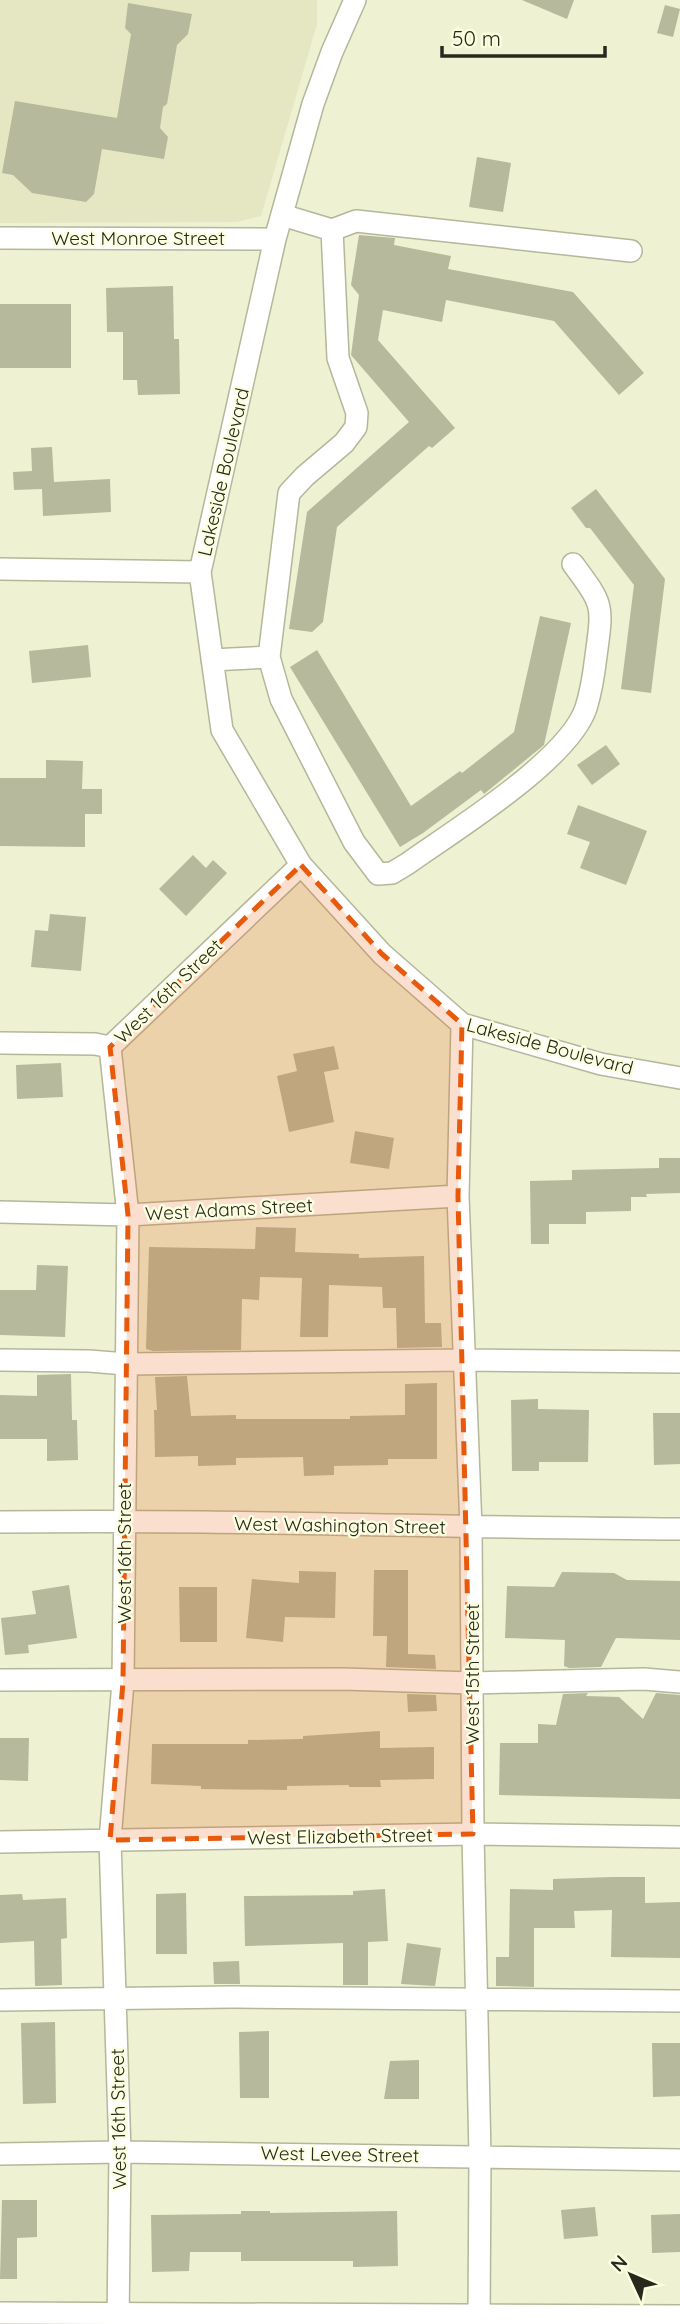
<svg xmlns="http://www.w3.org/2000/svg" width="680" height="2324" font-family="Quicksand,sans-serif">
<rect width="100%" height="100%" fill="#eef1d2"/>
<path fill="#e4e7c1" d="M0 0H317V24L261 216 237 222 0 223Z"/>
<path fill="#b6b99c" d="M522 0H574L567 19Z
M128 3 192 14 188 34 177 45 167 104 163 107 160 128 168 137 164 159 102 149 94 194 86 202 32 193 13 175 2 173 15 101 117 118 131 34 125 28Z
M665 5 680 9 673 37 657 33Z
M477 157 511 163 503 212 469 207Z
M359 235 395 238 394 245 451 256 448 269 573 292 644 373 619 395 554 321 446 300 442 322 383 310 378 340 455 428 432 448 429 446 337 527 323 622 312 632 289 629 307 512 409 422 351 355 359 295 351 285Z
M173 286 174 339H179L180 394 138 395 137 380H123V332H107L106 288Z
M0 304H71V368H0Z
M52 447 54 482 110 479 111 512 43 516 42 489 14 490 13 472 32 471 31 448Z
M596 489 665 579 651 693 621 689 634 585 590 528H586L571 508Z
M540 616 571 623 544 745 484 794 481 790 423 833 400 847 290 667 317 650 411 806 460 771 462 773 514 732Z
M88 645 91 677 32 683 29 651Z
M606 745 620 764 592 785 577 765Z
M46 760 83 761 82 789H102V814H85V847L0 846V778H46Z
M578 805 647 831 626 885 580 868 590 842 567 834Z
M193 855 206 868 213 860 227 873 186 916 159 889Z
M50 914 86 917 81 971 31 967 35 930 48 931Z
M334 1046 339 1069 324 1072 334 1122 289 1132 277 1076 297 1071 293 1054Z
M61 1063 63 1097 17 1099 16 1065Z
M355 1131 394 1138 389 1169 350 1163Z
M659 1158H680V1193L646 1194 647 1197H631V1211L586 1212V1224H549V1244H531L530 1181 572 1180V1170L659 1168Z
M256 1227 296 1228 295 1252 359 1254V1258L424 1256 425 1323H441L442 1347 397 1348 396 1308H383L382 1287 329 1285 328 1337H300L302 1278 260 1277 259 1300 242 1299 241 1350 153 1351 146 1349 149 1247 255 1249Z
M37 1265 68 1266 65 1337 0 1335V1290H36Z
M71 1374 72 1420H77L78 1460 47 1461V1439H0V1395L37 1396V1375Z
M187 1376 191 1416 236 1415V1419H350V1416L405 1415V1384L437 1383V1459H388V1465L334 1466V1475L304 1476 303 1457 236 1458V1465L198 1466V1456L155 1457 154 1410H157L155 1377Z
M538 1399V1409L589 1410 588 1462H539V1471H512L511 1400Z
M653 1413H680V1464L654 1465Z
M374 1570H408V1654L435 1655 436 1669 386 1667 387 1636H373Z
M299 1571 336 1572 335 1618 285 1617 283 1642 246 1638 252 1579 299 1583Z
M562 1572 614 1573 627 1580 680 1581V1640L616 1638 601 1667 569 1668 564 1666 565 1640 505 1638 507 1586 554 1587Z
M69 1585 77 1638 28 1645 29 1653 5 1655 1 1618 36 1614 32 1591Z
M179 1587H217V1642H180Z
M588 1693 586 1696 619 1697 643 1719 656 1693 680 1695V1799L499 1795 500 1743H538V1724L556 1725 563 1694Z
M407 1694 436 1695 437 1711 408 1712Z
M380 1731V1748L434 1747V1779L380 1780 381 1787H349V1785L287 1786V1790L201 1789V1786L151 1784 152 1744H248V1740L303 1739V1736Z
M0 1738H29L28 1781 0 1780Z
M612 1877H645V1903L680 1902V1958L611 1957 612 1910 574 1911 575 1928H534V1987L496 1986V1957H509L510 1889 553 1890V1879Z
M385 1889 388 1941 368 1942V1985H343V1943L245 1946 244 1896 353 1895V1891Z
M186 1893 187 1954H156V1894Z
M22 1894 23 1900 66 1898 67 1938 61 1939 62 1985 35 1986 34 1941 0 1943V1895Z
M407 1943 441 1948 435 1986 401 1984Z
M239 1961 240 1984H214L213 1962Z
M55 2022 56 2103 23 2104 21 2023Z
M269 2031V2098H240L239 2032Z
M652 2043H680V2096L653 2097Z
M419 2060V2099H384L390 2061Z
M2 2200H37V2237L17 2238V2279H0Z
M595 2207 598 2236 564 2239 561 2210Z
M241 2211H270V2213L397 2211 398 2266 353 2267V2261H241V2252H190L189 2271 152 2272 151 2215 241 2214Z
M680 2214V2252L652 2253 651 2215Z"/>
<g fill="none" stroke-linecap="round" stroke-linejoin="round">
<defs>
<path id="minor" d="M355 0 332 52 313 104 275 239 200 572 222 730 301 865 382 954 462 1024 601 1064 680 1078
M282 215 332 230 356 221 631 251
M332 230 338 358 357 413 356 427 344 443 305 476 289 493 269 657 281 699 354 842 378 874 392 873 407 864C453 831 568 761 586 708 591 692 594 673 596 656 603 604 604 606 573 564
M0 238 275 239
M0 569 200 572
M212 660 269 657
M462 1024 458 1196 471 1528 473 1834 480 2156 479 2324
M0 1043 95 1044 110 1047
M0 1212 128 1215 458 1196
M0 1360 89 1361 126 1364 465 1360 680 1362
M0 1522C227 1519 453 1528 680 1529
M0 1680 343 1679 472 1683 644 1679 680 1682
M0 1842 473 1834 680 1837
M0 2000 233 1997 680 2001
M0 2154 120 2152 680 2160
M0 2313 680 2316
M118 2324 120 2152 110 1840 123 1682 128 1215 110 1047 301 865"/>
</defs>
<use href="#minor" stroke="#b4b79a" stroke-width="24"/>
<use href="#minor" stroke="#fff" stroke-width="21"/>
</g>
<path fill="#e8590c" fill-opacity="0.2" stroke="#e8590c" stroke-width="5" stroke-dasharray="14 9" stroke-linejoin="round" d="M301 865 382 954 462 1024 458 1196 473 1834 110 1840 123 1682 128 1215 110 1047Z"/>
<g text-anchor="middle" dominant-baseline="central" stroke-width="5" stroke-linejoin="round" paint-order="stroke">
<g font-size="19" fill="#28291d" stroke="#fbfedf">
<text x="138" y="238">West Monroe Street</text>
<text transform="translate(223 472) rotate(-77)">Lakeside Boulevard</text>
<text transform="translate(168 991) rotate(-44)">West 16th Street</text>
<text transform="translate(550 1046) rotate(15)">Lakeside Boulevard</text>
<text transform="translate(229 1209) rotate(-3)">West Adams Street</text>
<text transform="translate(340 1525) rotate(1)">West Washington Street</text>
<text transform="translate(124 1553) rotate(-90)">West 16th Street</text>
<text transform="translate(472 1674) rotate(-90)">West 15th Street</text>
<text transform="translate(340 1836) rotate(-1)">West Elizabeth Street</text>
<text transform="translate(118 2119) rotate(-91)">West 16th Street</text>
<text transform="translate(340 2154) rotate(1)">West Levee Street</text>
</g>
</g>
<g transform="translate(631 2275) rotate(314)" stroke="#fbfedf" stroke-width="5" paint-order="stroke">
<path d="M0-5L12 26L0 18L-12 26Z" fill="#28291d"/>
<text y="-10" font-size="19" font-weight="bold" text-anchor="middle" fill="#28291d">N</text>
</g>
<path d="M442 46v10h163v-10" fill="none" stroke="#28291d" stroke-width="3.5"/>
<text x="452" y="46" font-size="21" fill="#28291d" stroke="#fbfedf" stroke-width="5" paint-order="stroke">50 m</text>
</svg>
